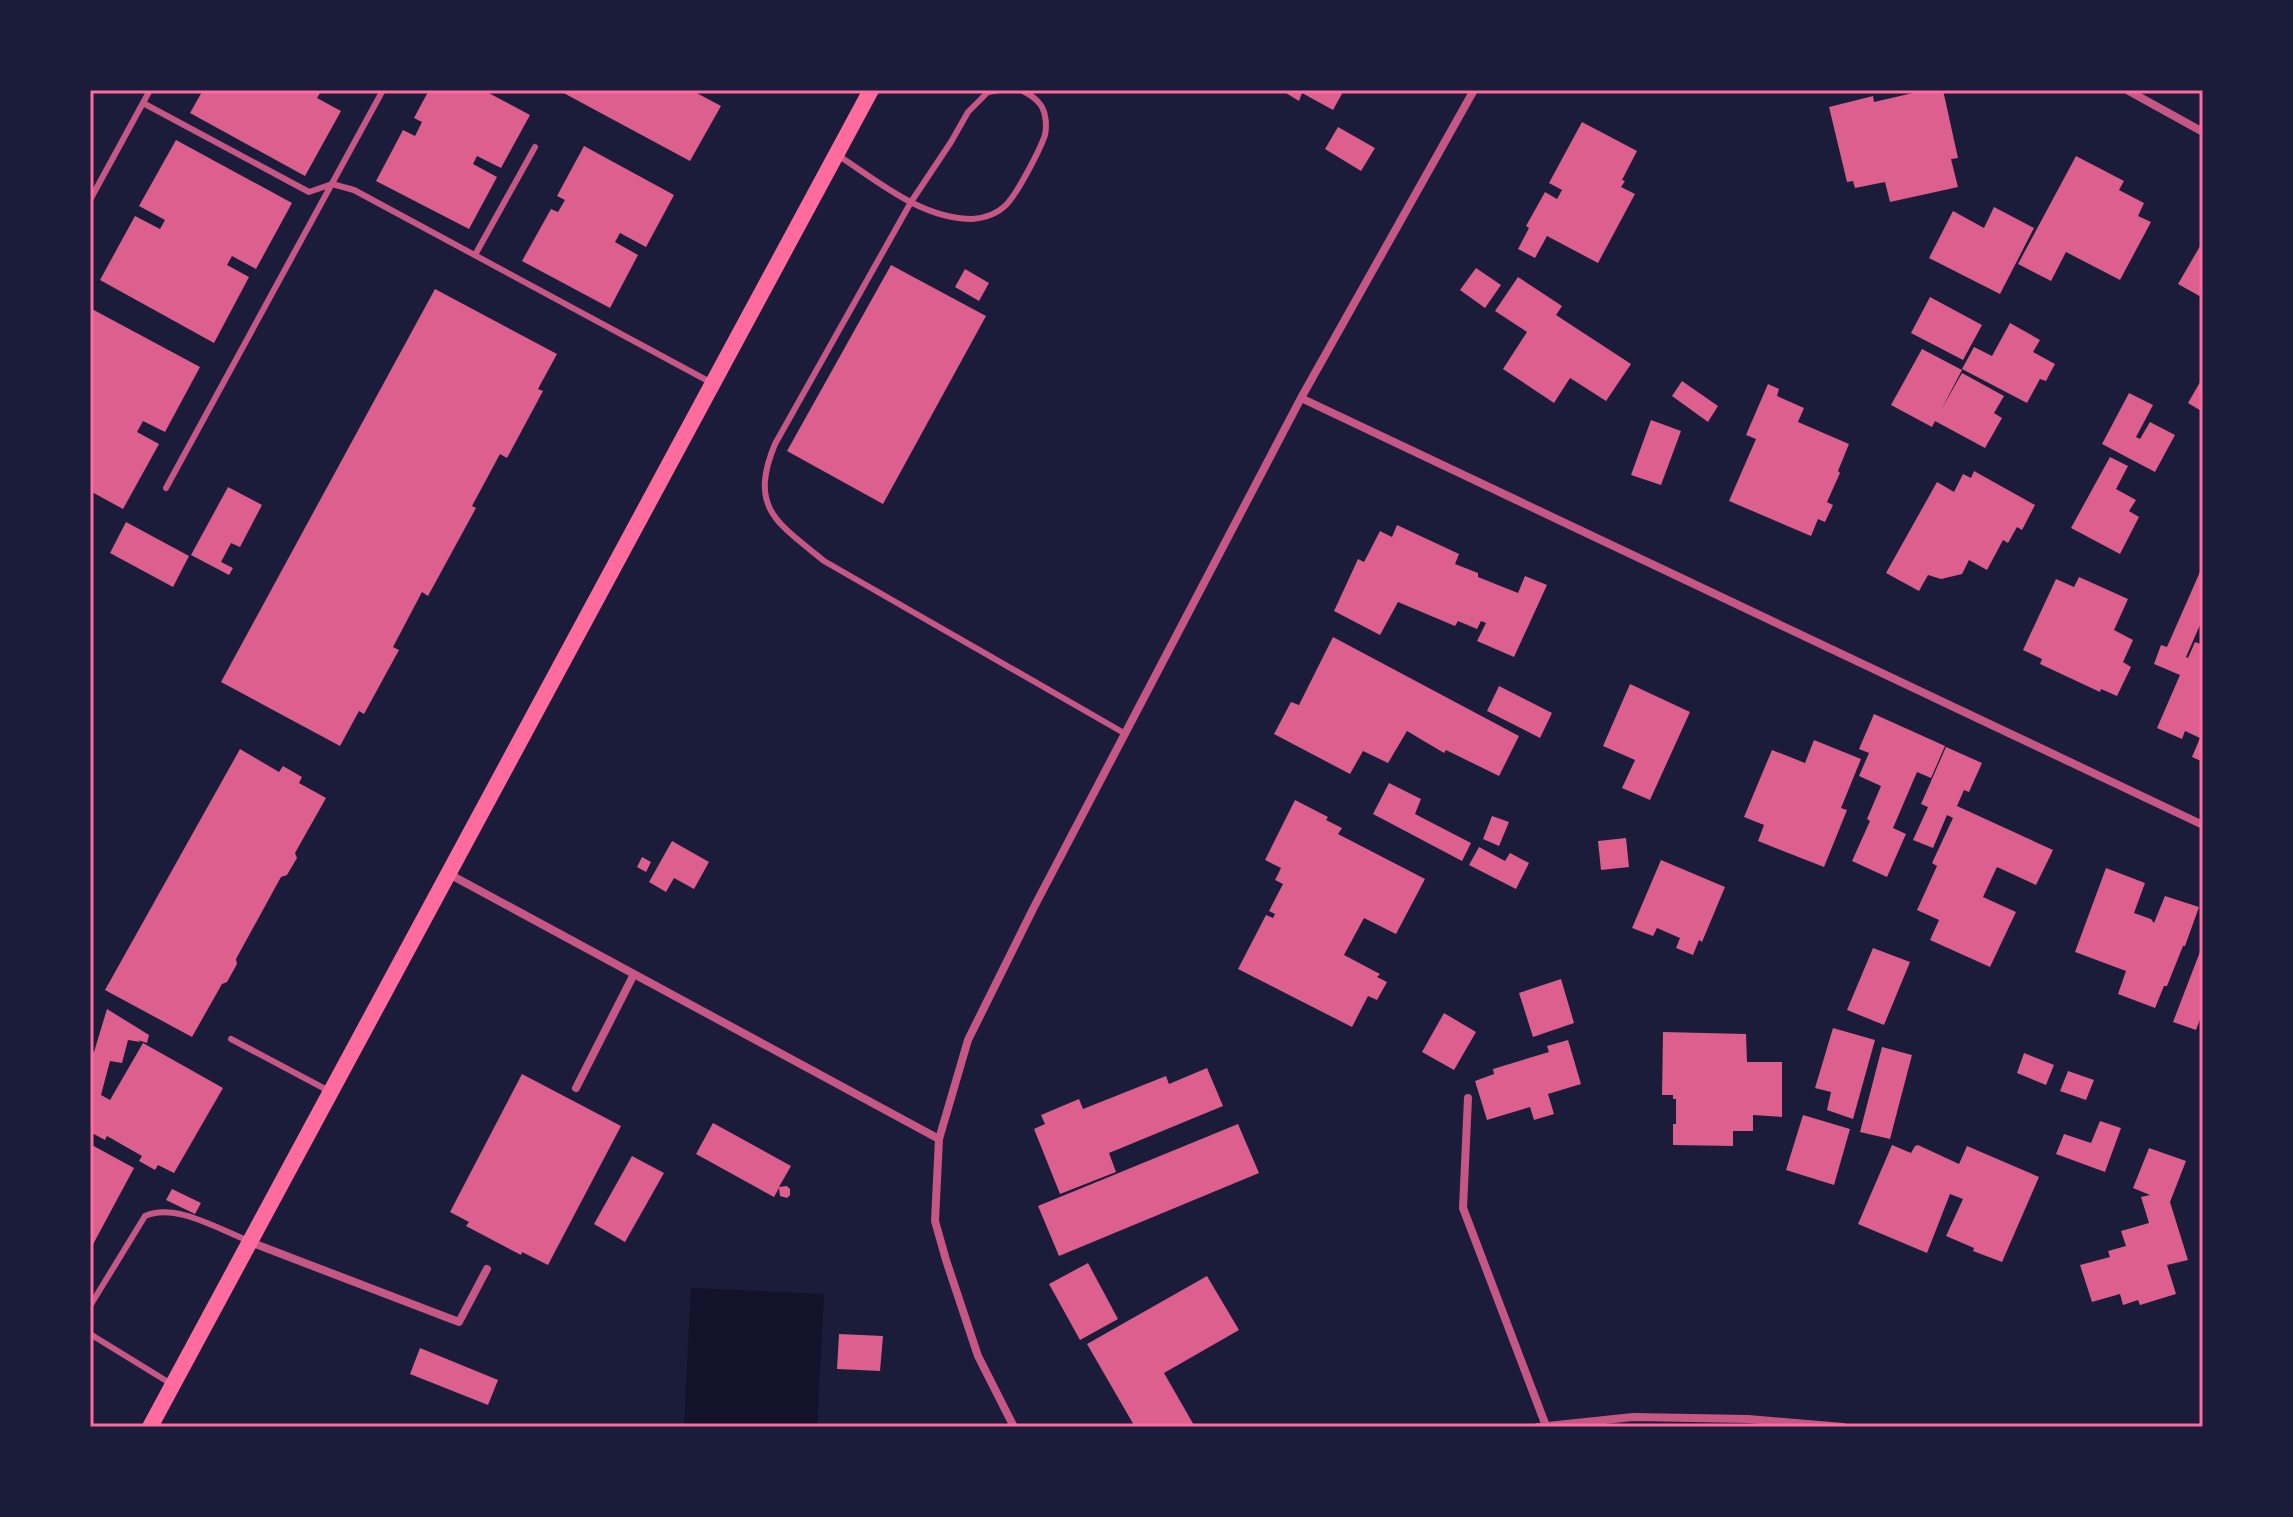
<svg xmlns="http://www.w3.org/2000/svg" width="2293" height="1517" font-family="Signika,sans-serif">
<rect width="100%" height="100%" fill="#1b1b3a"/>
<path fill="#12122b" d="M691 1288 824 1294 817 1427 684 1425Z"/>
<path fill="#dd5f8e" d="M203 90H322L317 98 341 111 305 176 190 113Z
M429 90H483L530 115 501 168 477 156 473 164 497 177 469 229 376 181 403 130 415 136 422 122 414 118Z
M558 90H691L721 106 690 161Z
M1281 90H1344L1333 110 1302 93 1299 101Z
M1926 90H1943L1958 158 1951 159 1958 187 1890 202 1885 182 1855 188 1853 181 1847 182 1829 107 1873 96 1874 102Z
M1582 122 1637 151 1622 180 1625 181 1621 187 1635 194 1598 263 1547 236 1535 258 1518 249 1529 228 1526 226 1545 192 1557 199 1562 190 1549 183Z
M1338 127 1375 148 1361 171 1325 149Z
M176 140 292 203 256 269 232 256 227 265 249 277 214 343 100 280 135 216 160 229 165 220 139 206Z
M584 146 674 195 646 247 620 233 615 242 638 255 610 308 522 261 551 209 558 212 565 200 557 196Z
M2076 156 2124 181 2119 190 2144 203 2138 216 2151 222 2120 280 2066 252 2051 281 2018 264Z
M1994 207 2034 228 2000 294 1929 258 1953 211 1984 228Z
M2203 241V298L2178 284Z
M891 265 986 316 883 504 787 451Z
M1476 268 1501 285 1485 308 1460 290Z
M965 269 989 283 979 301 955 287Z
M1518 277 1562 306 1556 315 1631 364 1606 401 1570 378 1554 403 1503 369 1527 332 1495 311Z
M435 289 557 354 538 389 543 391 507 458 500 454 472 506 476 508 428 596 422 592 393 647 399 650 364 714 359 711 340 746 221 682Z
M1930 297 1982 325 1963 360 1911 333Z
M90 308 200 367 165 432 143 421 137 432 159 444 123 509 90 491Z
M2010 323 2040 340 2033 352 2055 364 2046 381 2040 379 2027 403 1962 369 1974 347 1992 356Z
M1922 349 1962 370 1941 410 1962 373 2004 396 1994 413 2002 418 1985 448 1935 421 1932 427 1891 405Z
M2203 377V412L2188 403Z
M1682 381 1718 406 1708 422 1672 396Z
M1768 384 1779 389 1777 396 1804 408 1798 422 1849 444 1838 471 1840 473 1827 502 1833 505 1825 522 1818 519 1811 536 1729 501 1756 439 1746 435Z
M2129 393 2153 405 2136 437 2140 439 2150 422 2175 435 2155 472 2102 444Z
M1651 420 1681 431 1661 485 1631 475Z
M2110 457 2128 466 2116 489 2136 500 2129 511 2139 517 2120 554 2071 528Z
M1974 471 2035 505 2022 530 2017 527 2008 543 2003 540 1987 570 1969 560 1962 574 1941 579 1928 575 1919 591 1886 573 1937 482 1954 492 1963 474 1971 478Z
M228 487 262 505 240 547 231 543 221 562 233 568 229 575 191 555Z
M126 522 189 556 173 587 110 553Z
M1397 525 1459 554 1455 564 1478 573V577L1518 593 1525 576 1547 585 1514 657 1477 641 1486 623 1481 621 1477 629 1458 621 1455 626 1398 602 1380 635 1334 611 1358 559 1364 562 1380 531 1392 537Z
M2203 565V618L2186 657 2188 658 2195 642 2203 645V762L2192 757 2200 738 2185 731 2182 739 2157 728 2180 675 2154 664 2161 645 2167 647Z
M2079 577 2128 599 2114 630 2133 640 2123 662 2131 667 2117 696 2101 689 2100 692 2040 664 2042 659 2023 650 2056 579 2074 587Z
M1333 637 1519 736 1499 776 1446 750 1444 753 1407 731 1388 763 1363 751 1350 774 1274 734 1291 702 1299 705Z
M1630 684 1690 712 1650 800 1622 788 1635 760 1603 746Z
M1499 686 1552 713 1540 738 1487 711Z
M1874 714 1945 746 1931 778 1917 772 1893 828 1906 834 1887 877 1852 861 1870 821 1867 819 1881 786 1859 776 1869 753 1859 749Z
M1814 740 1861 759 1841 808 1847 810 1824 867 1758 841 1764 825 1744 817 1772 750 1805 763Z
M1946 747 1982 763 1969 792 1964 790 1957 806 2053 850 2036 885 1997 867 1983 897 2016 912 1990 967 1930 940 1939 920 1917 910 1937 866 1932 863 1953 818 1947 815 1933 848 1913 840 1928 807 1921 804Z
M240 749 279 772 283 766 302 777 299 783 326 798 295 853 297 858 287 875 281 877 236 959 237 964 227 982 222 984 192 1037 105 990Z
M1389 783 1421 799 1415 814 1471 843 1462 861 1373 814Z
M1295 800 1328 817 1326 820 1342 828 1338 834 1425 879 1396 934 1364 918 1344 955 1380 974 1377 977 1387 982 1377 1000 1368 996 1352 1027 1238 969 1266 915 1273 918 1275 914 1269 911 1283 884 1275 880 1281 868 1265 860Z
M1492 816 1509 822 1499 846 1483 839Z
M1626 838 1629 867 1601 870 1598 841Z
M672 841 709 862 694 889 674 878 666 892 649 882Z
M1479 847 1505 861 1510 853 1529 863 1516 889 1469 865Z
M642 857 651 862 646 872 637 867Z
M1661 860 1725 887 1702 942 1699 940 1693 955 1676 948 1680 938 1657 928 1653 936 1632 928Z
M2106 868 2145 883 2134 913 2151 919 2154 923 2165 896 2199 907 2185 946H2183L2167 986H2164L2155 1008 2118 994 2126 971 2075 952Z
M2203 944V1011L2196 1030 2173 1022Z
M1873 948 1910 962 1884 1025 1847 1010Z
M1561 979 1574 1023 1533 1037 1519 993Z
M107 1009 149 1035 147 1043 138 1040 141 1042 128 1040 122 1063 110 1061 101 1095 110 1100 143 1043 223 1088 174 1173 158 1165 155 1170 139 1161 142 1156 107 1136 105 1140 90 1132V1059L92 1052H94Z
M1444 1013 1476 1032 1454 1070 1422 1052Z
M1833 1028 1875 1040 1853 1119 1827 1110 1831 1092 1815 1088Z
M1663 1032 1746 1034 1747 1062H1782V1117L1753 1115V1131H1733V1146L1673 1145V1124H1676V1099H1673V1095H1662Z
M1568 1040 1581 1084 1548 1094 1554 1114 1534 1120 1530 1107 1487 1120 1475 1081 1494 1074 1493 1069 1549 1052 1547 1046Z
M1882 1047 1912 1055 1890 1139 1860 1132Z
M2024 1053 2054 1065 2046 1085 2017 1073Z
M1207 1068 1223 1106 1109 1153 1116 1172 1060 1194 1034 1129 1045 1124 1041 1115 1079 1099 1083 1109 1166 1076 1169 1084Z
M2068 1071 2094 1080 2086 1100 2060 1091Z
M522 1074 621 1126 548 1265 522 1252 521 1255 466 1226 469 1222 450 1212Z
M1803 1115 1850 1129 1834 1185 1786 1170Z
M2100 1121 2121 1128 2105 1172 2056 1154 2064 1134 2091 1143Z
M713 1123 791 1166 779 1187 787 1186 790 1189V1195L787 1198 780 1196 779 1188 774 1197 696 1154Z
M1238 1124 1259 1173 1059 1256 1038 1206Z
M90 1144 134 1168 90 1250Z
M1892 1145 1911 1153 1915 1146 1918 1145 1959 1164 1967 1146 2039 1177 2002 1262 1973 1251 1974 1248 1946 1236 1963 1199 1950 1194 1927 1253 1858 1224Z
M2149 1148 2186 1161 2170 1202 2188 1260 2167 1265 2176 1294 2140 1305 2138 1300 2123 1305 2120 1294 2092 1302 2080 1265 2110 1257 2108 1251 2126 1246 2121 1231 2149 1223 2141 1197 2150 1195 2133 1188Z
M632 1156 664 1173 625 1242 594 1224Z
M172 1189 201 1203 195 1214 166 1200Z
M1088 1263 1118 1319 1080 1340 1049 1284Z
M1207 1276 1239 1330 1164 1373 1195 1427H1135L1087 1344Z
M839 1334 883 1336 880 1371 837 1369Z
M420 1348 498 1380 488 1405 410 1374Z"/>
<g fill="none" stroke-linecap="round" stroke-linejoin="round">
<path stroke="#c65784" stroke-width="6" d="M999 90 988 92 968 112 951 142 911 202 775 444C748 509 778 523 824 561L1124 733
M143 103 309 192 332 184 354 190 710 382
M839 156C879 182 922 219 972 219 985 218 997 214 1006 205 1017 194 1040 150 1045 135 1046 130 1046 121 1045 116 1043 103 1033 96 1021 90
M90 200 150 90
M475 255 535 147
M166 488 383 90
M231 1039 329 1091
M90 1306 145 1216C175 1202 220 1230 249 1241
M90 1334 173 1385"/>
<path stroke="#c65784" stroke-width="8" d="M2127 90 2203 132
M1301 398 2203 825
M449 874 939 1139
M576 1088 634 974
M1468 1098 1463 1208 1546 1426
M250 1242 459 1322 487 1269
M1014 1427 978 1356 946 1260 935 1221 939 1139 968 1040 1033 909 1301 398 1474 90
M1538 1427 1633 1417 1748 1419 1843 1427"/>
<path stroke="#ff6b9d" stroke-width="16" d="M150 1427 871 90"/>
</g>
<rect width="2293" height="1517" fill="none" stroke="#1b1b3a" stroke-width="184"/>
<rect x="92" y="92" width="2109" height="1333" fill="none" stroke="#ff6b9d" stroke-width="3"/>
</svg>
